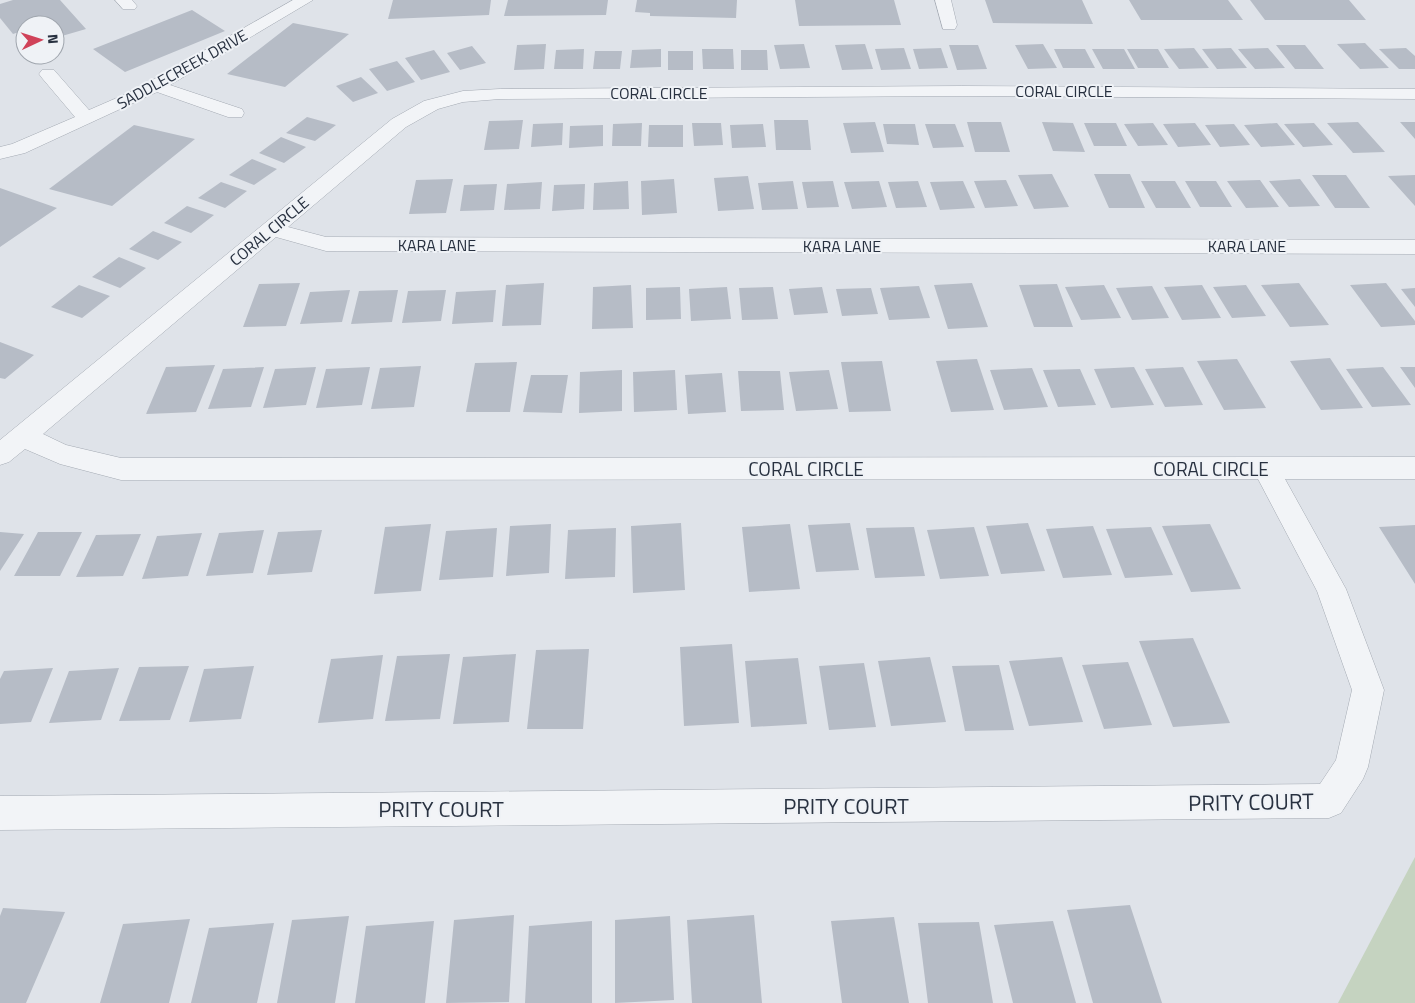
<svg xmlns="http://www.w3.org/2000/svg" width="1415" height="1003" font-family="'Titillium Web',sans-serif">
<rect width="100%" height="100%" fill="#dfe3e9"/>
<path fill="#c5d3c0" d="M1415 857V1003H1338Z"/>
<path fill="#b6bcc6" d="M13 0H60L86 29 55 38V25H25V30L13 34 0 18V4Z
M393 0H491L489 15 388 19Z
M508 0H608L606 15 504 16Z
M637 0H737L736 18 650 16V13L635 12Z
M795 0H894L901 25 799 26Z
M985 0H1082L1093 24 993 23Z
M1129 0H1228L1243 20H1141Z
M1250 0H1349L1366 20H1265Z
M192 10 225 31 125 72 93 49Z
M293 23 349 34 285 87 227 74Z
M1365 43 1389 68 1360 69 1337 44Z
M546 44 544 69 514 70 517 45Z
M804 44 810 68 780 69 774 45Z
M865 44 873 69 842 70 835 45Z
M1043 44 1057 68 1028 69 1015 45Z
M949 45H978L987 69 957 70Z
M1276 45H1305L1324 69H1295Z
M472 46 486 63 460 70 447 53Z
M904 48 911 69 881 70 875 49Z
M941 48 948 68 919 69 913 49Z
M1194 48 1209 68 1179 69 1164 49Z
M1231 48 1247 68 1217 69 1202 49Z
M1268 48 1285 68 1255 69 1238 49Z
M1406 48 1415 56V69H1399L1379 49Z
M584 49 583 69H554L556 50Z
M661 49V67L630 68 632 50Z
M702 49H733L734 69H703Z
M1054 49H1085L1095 68H1063Z
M1092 49H1124L1135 69H1103Z
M1127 49H1158L1169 68H1138Z
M434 50 450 72 421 80 405 58Z
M741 50H767L768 70H741Z
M595 51H622L620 69H593Z
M668 51H693V70H668Z
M397 61 415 82 387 91 369 69Z
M361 77 378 93 353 102 336 86Z
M307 117 336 125 315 141 286 133Z
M523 120 519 149 484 150 489 121Z
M774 120H808L811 150H776Z
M875 122 884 152 851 153 843 123Z
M967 122H1001L1010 152H975Z
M1042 122 1073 123 1085 152 1053 151Z
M1358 122 1385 152 1353 153 1327 123Z
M1400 122H1415V139Z
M563 123 562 145 531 147 533 124Z
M642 123 641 146H612L613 124Z
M692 123H721L723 145 694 146Z
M1084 123H1116L1127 146H1094Z
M1153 123 1168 145 1138 146 1124 124Z
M1195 123 1211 145 1178 147 1163 124Z
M1277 123 1295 145 1261 147 1244 125Z
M1314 123 1333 145 1303 147 1284 124Z
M763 124 766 147 732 148 730 125Z
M883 124H915L919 145 887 144Z
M925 124H955L964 147 933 148Z
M1234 124 1250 145 1220 147 1205 125Z
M134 125 195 139 112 206 49 189Z
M603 125V146L569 148 570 126Z
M649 125H683V147H648Z
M281 137 306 147 284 163 259 153Z
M252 159 277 169 254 185 229 175Z
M1052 174 1069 207 1034 209 1018 175Z
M1094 174H1130L1145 208H1109Z
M1312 175H1346L1370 208H1335Z
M1415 175V206L1388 176Z
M748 176 754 209 718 211 714 178Z
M453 179 446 213 409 214 416 180Z
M674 179 677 213 642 215 641 181Z
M1300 179 1320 206 1289 207 1269 181Z
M1006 180 1018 206 985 208 974 181Z
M1260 180 1279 207 1246 208 1227 181Z
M628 181 629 209 593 210 594 183Z
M793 181 798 209 762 210 758 183Z
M833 181 839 207 807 208 802 182Z
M879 181 887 207 852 209 844 182Z
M918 181 927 207 896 208 888 182Z
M963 181 975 208 940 210 930 182Z
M1141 181H1175L1191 208H1156Z
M1185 181H1216L1232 207H1200Z
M221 182 247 191 225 208 198 198Z
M542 182 540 209 504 210 507 184Z
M497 184 494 210 460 211 464 185Z
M585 184 584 209 552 211 554 185Z
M0 188 57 208 0 247Z
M187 206 214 215 191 233 164 223Z
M153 231 182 242 158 260 129 249Z
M119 257 146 268 120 288 92 277Z
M300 283 286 326 243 327 259 284Z
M544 283 541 325 502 326 506 285Z
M972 283 988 327 948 329 934 285Z
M1299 283 1329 325 1290 327 1261 285Z
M1386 283 1415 321V325L1381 327 1350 285Z
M1057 284 1073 327H1034L1019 285Z
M79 285 110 296 82 318 51 307Z
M631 285 633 328 592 329 593 287Z
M1104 285 1121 318 1081 320 1065 287Z
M1202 285 1221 318 1182 320 1164 287Z
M1246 285 1266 316 1232 318 1213 287Z
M919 286 930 318 889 320 880 288Z
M1152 286 1169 318 1132 320 1116 288Z
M680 287 681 319 646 320V288Z
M727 287 731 319 691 321 689 289Z
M773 287 778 319 742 320 739 288Z
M822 287 828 313 794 315 789 289Z
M871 288 878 314 842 316 836 289Z
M1415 288V307L1401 289Z
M350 290 342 322 300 324 310 292Z
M398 290 392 322 351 324 359 291Z
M446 290 441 321 402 323 408 291Z
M496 290 493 322 452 324 456 292Z
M0 342 34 355 5 379 0 378Z
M1330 358 1363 408 1321 410 1290 361Z
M977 359 994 410 951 412 936 361Z
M1237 359 1266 408 1224 410 1197 361Z
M882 361 891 411 849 412 841 362Z
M517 362 510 412H466L475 363Z
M215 365 196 412 146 414 166 367Z
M421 366 414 407 371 409 380 368Z
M264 367 251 407 208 409 223 369Z
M316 367 306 405 263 408 275 369Z
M370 367 362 405 316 408 326 369Z
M1134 367 1154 405 1111 408 1094 369Z
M1183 367 1203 405 1165 407 1145 369Z
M1383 367 1411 405 1372 407 1346 369Z
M1400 367H1415V388Z
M1032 368 1048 407 1004 410 990 370Z
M1080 369 1096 405 1058 407 1043 370Z
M622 370V411L579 413 580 372Z
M675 370 677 410 634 412 633 372Z
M829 370 838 409 796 411 789 372Z
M738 371H780L784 410 741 411Z
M722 373 726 412 688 414 685 375Z
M531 375H568L562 413 523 412Z
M681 523 685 590 633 593 631 526Z
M850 523 859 570 816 572 808 525Z
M1028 523 1045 571 1001 574 986 526Z
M431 524 421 591 374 594 385 527Z
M551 524 549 573 506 576 510 526Z
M790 524 800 589 749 592 742 527Z
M1210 524 1241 589 1191 592 1162 526Z
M1415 525V584L1379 527Z
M1093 526 1112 575 1063 578 1046 529Z
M914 527 925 576 875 578 866 528Z
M974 527 989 576 940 579 927 530Z
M1151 527 1173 575 1125 578 1106 529Z
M497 528 493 577 439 580 446 531Z
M616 528 615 577 565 579 568 530Z
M264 530 253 573 206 576 219 533Z
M322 530 312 572 267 575 278 532Z
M0 532 24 534 0 571Z
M38 532H82L60 576H14Z
M202 533 188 576 142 579 157 536Z
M141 534 123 576 76 577 96 535Z
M1193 638 1230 723 1173 727 1139 641Z
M732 644 739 723 684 726 680 647Z
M589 649 583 729H527L536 650Z
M450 654 440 719 385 721 397 656Z
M516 654 509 722 453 724 463 657Z
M383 655 373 719 318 723 331 659Z
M930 657 946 722 891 726 878 661Z
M1062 657 1083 722 1029 726 1009 661Z
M798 658 807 724 751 727 745 661Z
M1128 662 1152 725 1104 729 1082 665Z
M864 663 876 727 829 730 819 666Z
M999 665 1014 730 965 731 952 666Z
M189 666 170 720 119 721 139 667Z
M254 666 241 719 189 722 204 669Z
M53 668 31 722 0 724V679L4 671Z
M119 668 101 720 49 723 69 671Z
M1130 905 1162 1003H1093L1067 910Z
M3 908 65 912 26 1003H0V916Z
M514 915 509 1002 446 1003 454 920Z
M754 915 762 1003H692L687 920Z
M349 916 335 1003H277L292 920Z
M670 916 674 1000 615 1003V920Z
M894 917 909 1003H842L831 921Z
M190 919 169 1003H100L123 924Z
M434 921 425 1003H355L366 926Z
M592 921V1003H525L529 926Z
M1053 921 1076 1003H1013L994 925Z
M979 922 993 1003H928L918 923Z
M274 923 257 1003H191L209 928Z"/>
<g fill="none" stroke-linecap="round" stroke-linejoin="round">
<defs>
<path id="minor" d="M115 0H132L137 6 135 9H123Z
M293 0H313L170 85 242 109 244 113 242 117H228L157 92 25 153 0 159V147L12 144 75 117 42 78 39 74 42 70H54L89 110 135 90Z
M935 0H951L957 25 955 29H943Z
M962 86 1415 89V99L962 96 500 99 463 102 438 109 406 127 288 227 326 237 1415 240V254L326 251 276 237 43 434 66 445 121 458 1415 457V479H1285L1346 589 1384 690 1368 767 1363 779 1341 813 1329 818 0 830V796L1320 784 1336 760 1352 690 1317 591 1258 479 121 480 60 464 25 449 9 462 0 465V440L392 119 424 101 463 91 500 89Z"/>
</defs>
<use href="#minor" stroke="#a4aab3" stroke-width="1"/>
<use href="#minor" fill="#f2f4f7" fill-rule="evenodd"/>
</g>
<g text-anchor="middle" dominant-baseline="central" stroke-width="4" stroke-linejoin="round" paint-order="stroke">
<g font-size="16" fill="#283140" stroke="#eff2f6">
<text transform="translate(182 69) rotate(-29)">SADDLECREEK DRIVE</text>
<text x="1064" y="91">CORAL CIRCLE</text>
<text x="659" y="93">CORAL CIRCLE</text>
<text transform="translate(269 231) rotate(-40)">CORAL CIRCLE</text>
<text x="437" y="245">KARA LANE</text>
<text x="842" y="246">KARA LANE</text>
<text x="1247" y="246">KARA LANE</text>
</g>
<g font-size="19" fill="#283140" stroke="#eff2f6">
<text x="806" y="468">CORAL CIRCLE</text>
<text x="1211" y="468">CORAL CIRCLE</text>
</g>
<g font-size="22" fill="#283140" stroke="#eff2f6">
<text transform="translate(1251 802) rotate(-1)">PRITY COURT</text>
<text x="846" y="806">PRITY COURT</text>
<text x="441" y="809">PRITY COURT</text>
</g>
</g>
<g transform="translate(40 40) rotate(86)"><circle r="24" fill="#eff2f6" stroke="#9fa5ad"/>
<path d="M0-4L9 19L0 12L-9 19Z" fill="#d04259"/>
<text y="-8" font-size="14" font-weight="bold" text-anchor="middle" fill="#283140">N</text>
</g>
</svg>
